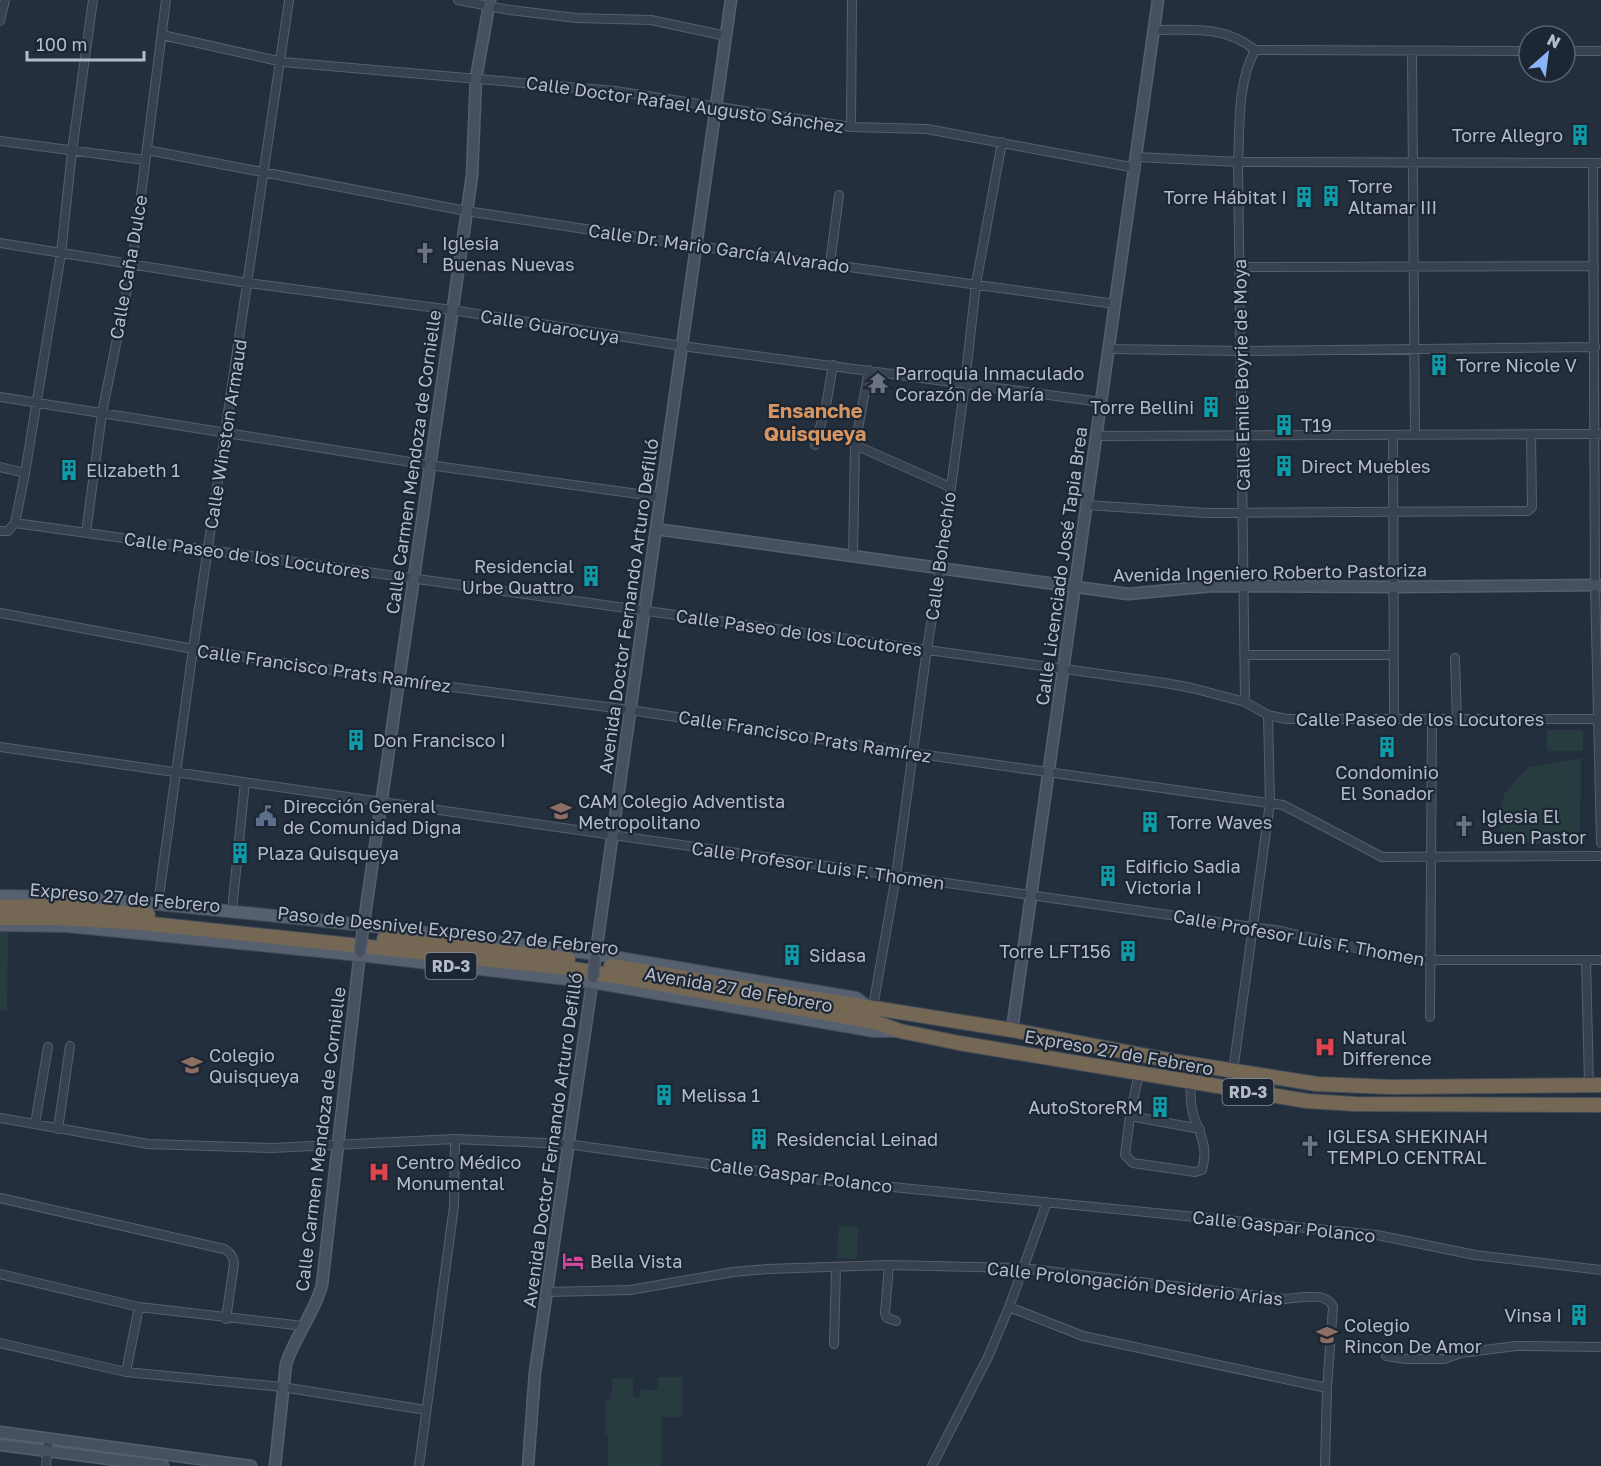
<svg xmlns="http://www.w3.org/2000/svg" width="1601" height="1466" font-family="'Golos Text',sans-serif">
<rect width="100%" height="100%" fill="#242f3e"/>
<path fill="#263c3f" d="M1547 730H1583V751H1547Z
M1581 758 1580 846 1501 842 1500 810 1505 793 1517 779 1530 767Z
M0 932H8L7 1010H0Z
M839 1226 858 1227 857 1259 837 1258Z
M658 1377H683L682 1417H662L661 1466H608V1435H605L606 1401 611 1399 612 1378 633 1379V1397L640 1398 641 1390H658Z"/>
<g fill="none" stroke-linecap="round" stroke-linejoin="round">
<defs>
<path id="street" d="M458 0 510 10 576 18 651 20 726 36
M0 21 5 0
M1155 30C1191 30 1224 25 1255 50L1529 51
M162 35 283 62 615 91 851 127 927 129 1136 168
M1565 51H1601
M1412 52 1415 435
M851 127 852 0
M0 141 145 160
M147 150 466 211 697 246 1115 304
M1137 157 1238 162 1601 163
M1593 163 1595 585 1601 843
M0 243 248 283 452 310 682 346 1101 402
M830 264 839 195
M1239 267 1594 266
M1109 349 1244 351 1595 347
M0 397 429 465 660 497
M1393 435 1394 720
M1097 436 1601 434
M815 445 826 406 833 365
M855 445 950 487
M0 467 25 473
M1088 505 1206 513 1528 511 1532 507 1531 435
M15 523 1165 683 1192 688 1245 702 1268 715 1286 719H1601
M0 531H8L15 523 25 473 61 254 72 151 93 0
M86 533 102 413 132 265 166 0
M853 557 855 445 869 370
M0 613 193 649 398 680 630 710 912 753 1283 805 1382 857 1601 856
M1245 655H1393
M1455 658 1457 720
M1245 702 1238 162C1240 125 1237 84 1255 50
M0 747 1281 931 1390 956 1415 960H1601
M158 904 193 649 289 0
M232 911 245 782
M1586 960 1589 1084
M873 1007 896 876 927 649 940 569 965 383 976 284 1002 142
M1430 1017 1432 720
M1233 1071 1270 803 1268 715
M1139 1073 1130 1116 1125 1155 1133 1163 1195 1172 1202 1170C1208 1148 1202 1139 1195 1120 1190 1107 1190 1095 1191 1082
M1130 1116 1200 1129
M0 1118 148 1144 272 1148 455 1139 567 1144 822 1180 1377 1235 1475 1255 1601 1270
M35 1124 48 1047
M58 1129 70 1046
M0 1198 224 1249C231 1253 233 1256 234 1264L226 1319
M889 1265 885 1313 887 1318 896 1321
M0 1274 139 1307 303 1326
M547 1292 630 1290 733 1272 767 1269 889 1265 1022 1268 1285 1299C1299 1298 1327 1291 1333 1307L1327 1388 1325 1466
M1009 1307 1083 1336 1327 1388
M0 1343 126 1372 282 1387 426 1410
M834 1344 836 1268
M1386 1356 1406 1359H1444L1461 1353 1516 1346 1601 1347
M126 1372 139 1307
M46 1466 48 1439
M419 1466 454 1206 455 1139
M932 1466 988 1357 1009 1307 1047 1202"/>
<path id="secondary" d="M656 529 1128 594 1213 586 1393 587 1601 585
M363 929 472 176 476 78 490 0
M595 959 731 0
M1012 1030 1158 0
M0 1432 251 1466
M0 1445 163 1466
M275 1466 286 1364C295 1336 314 1314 322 1285L360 952
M528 1466 535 1372 593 977"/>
<path id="primary" d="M0 896 64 897 158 904 363 925 596 954 856 998 867 1006
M0 925 67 926 359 955 592 982 874 1031H895"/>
<path id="highway" d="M64 897 91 903
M0 907 39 906 148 915
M0 918H59L142 923 568 968 875 1022 900 1031 959 1043 1307 1101 1355 1104 1601 1105
M384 939 568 959
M611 966 1012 1030 1179 1062 1317 1084 1391 1087 1601 1085"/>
</defs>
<use href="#street" stroke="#565f6c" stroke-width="10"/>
<use href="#secondary" stroke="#565f6c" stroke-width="13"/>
<use href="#primary" stroke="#414a57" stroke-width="14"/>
<use href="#highway" stroke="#434c59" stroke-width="16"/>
<use href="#street" stroke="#38414e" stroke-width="8"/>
<use href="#secondary" stroke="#465061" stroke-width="10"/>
<use href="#primary" stroke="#56606e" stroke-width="12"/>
<use href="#highway" stroke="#746855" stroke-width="14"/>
<defs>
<path id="secondary-bridge" d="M360 952 363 929
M593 977 595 959"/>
</defs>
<use href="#secondary-bridge" stroke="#565f6c" stroke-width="13" stroke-linecap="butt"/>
<use href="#secondary-bridge" stroke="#465061" stroke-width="10"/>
</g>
<defs>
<symbol id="building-bare" viewBox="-9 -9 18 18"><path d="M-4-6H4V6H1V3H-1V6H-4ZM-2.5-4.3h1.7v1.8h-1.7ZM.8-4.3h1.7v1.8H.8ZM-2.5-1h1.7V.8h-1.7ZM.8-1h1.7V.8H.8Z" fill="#0f9aa8" stroke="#1d2633" stroke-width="2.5" paint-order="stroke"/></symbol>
<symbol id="church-bare" viewBox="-9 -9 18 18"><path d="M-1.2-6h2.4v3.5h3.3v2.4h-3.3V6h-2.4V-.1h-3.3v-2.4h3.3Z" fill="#6b7280" stroke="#1d2633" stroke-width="2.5" paint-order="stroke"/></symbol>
<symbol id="temple-bare" viewBox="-9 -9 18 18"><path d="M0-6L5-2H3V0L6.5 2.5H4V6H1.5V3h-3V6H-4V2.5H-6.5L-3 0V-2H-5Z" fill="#6b7280" stroke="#1d2633" stroke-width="2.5" paint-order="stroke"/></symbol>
<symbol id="university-bare" viewBox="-9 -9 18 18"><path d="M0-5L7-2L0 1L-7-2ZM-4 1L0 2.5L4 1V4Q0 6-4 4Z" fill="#8d6e63" stroke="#1d2633" stroke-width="2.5" paint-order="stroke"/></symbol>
<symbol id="civic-bare" viewBox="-9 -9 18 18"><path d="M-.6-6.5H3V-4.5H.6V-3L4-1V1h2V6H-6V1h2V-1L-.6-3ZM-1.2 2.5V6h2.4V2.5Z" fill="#5c6f8a" stroke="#1d2633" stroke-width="2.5" paint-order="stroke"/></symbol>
<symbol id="hospital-bare" viewBox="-9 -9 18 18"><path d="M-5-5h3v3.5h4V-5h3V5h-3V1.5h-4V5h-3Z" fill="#e0444e" stroke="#1d2633" stroke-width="2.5" paint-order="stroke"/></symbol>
<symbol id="school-bare" viewBox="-9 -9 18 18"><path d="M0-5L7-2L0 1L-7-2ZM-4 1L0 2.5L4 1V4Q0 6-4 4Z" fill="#8d6e63" stroke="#1d2633" stroke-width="2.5" paint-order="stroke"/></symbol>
<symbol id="hotel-bare" viewBox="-9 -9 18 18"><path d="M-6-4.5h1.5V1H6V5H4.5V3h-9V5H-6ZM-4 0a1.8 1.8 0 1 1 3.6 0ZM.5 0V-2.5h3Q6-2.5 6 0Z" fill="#d1479c" stroke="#1d2633" stroke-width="2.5" paint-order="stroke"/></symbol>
</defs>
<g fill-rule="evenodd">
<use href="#building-bare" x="1565" y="120" width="30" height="30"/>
<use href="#building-bare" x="1316" y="181" width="30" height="30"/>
<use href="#building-bare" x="1289" y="182" width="30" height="30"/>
<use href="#church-bare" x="410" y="238" width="30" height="30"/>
<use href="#building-bare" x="1424" y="350" width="30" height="30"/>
<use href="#temple-bare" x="863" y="368" width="30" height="30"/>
<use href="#building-bare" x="1196" y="392" width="30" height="30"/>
<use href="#building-bare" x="1269" y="410" width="30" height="30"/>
<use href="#building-bare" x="1269" y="451" width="30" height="30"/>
<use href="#building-bare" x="54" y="455" width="30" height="30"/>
<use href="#building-bare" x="576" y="561" width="30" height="30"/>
<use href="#building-bare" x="341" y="725" width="30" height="30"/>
<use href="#building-bare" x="1372" y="732" width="30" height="30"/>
<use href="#university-bare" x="546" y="796" width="30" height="30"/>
<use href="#civic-bare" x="251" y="801" width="30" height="30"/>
<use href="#building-bare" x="1135" y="807" width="30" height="30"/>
<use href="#church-bare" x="1449" y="811" width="30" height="30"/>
<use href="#building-bare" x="225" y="838" width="30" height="30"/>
<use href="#building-bare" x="1093" y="861" width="30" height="30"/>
<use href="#building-bare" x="1113" y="936" width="30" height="30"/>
<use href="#building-bare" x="777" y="940" width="30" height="30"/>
<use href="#hospital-bare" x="1310" y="1032" width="30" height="30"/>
<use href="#school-bare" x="177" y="1050" width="30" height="30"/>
<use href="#building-bare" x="649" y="1080" width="30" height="30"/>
<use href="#building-bare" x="1145" y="1092" width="30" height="30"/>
<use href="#building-bare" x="744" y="1124" width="30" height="30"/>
<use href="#church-bare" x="1295" y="1131" width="30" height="30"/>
<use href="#hospital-bare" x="364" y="1157" width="30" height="30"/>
<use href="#hotel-bare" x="558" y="1246" width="30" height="30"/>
<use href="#building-bare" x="1564" y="1300" width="30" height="30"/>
<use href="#school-bare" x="1312" y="1320" width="30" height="30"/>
</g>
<g text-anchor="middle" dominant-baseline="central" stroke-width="4.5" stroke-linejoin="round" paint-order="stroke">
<g fill="#1d2633" stroke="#878f9c" stroke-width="1.5">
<rect x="425.5" y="953" width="51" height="26" rx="4.5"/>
<rect x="1222.5" y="1079" width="51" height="26" rx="4.5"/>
</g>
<g font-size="16" font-weight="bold" fill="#b4bcc9">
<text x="451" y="966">RD-3</text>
<text x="1248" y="1092">RD-3</text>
</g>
<g font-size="18" fill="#b4bcc9" stroke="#1d2633">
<text transform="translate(685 104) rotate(8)">Calle Doctor Rafael Augusto Sánchez</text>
<text transform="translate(719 248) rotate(8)">Calle Dr. Mario García Alvarado</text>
<text transform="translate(128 267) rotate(-80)">Calle Caña Dulce</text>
<text transform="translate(550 326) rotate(9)">Calle Guarocuya</text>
<text transform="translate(1241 375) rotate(-91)">Calle Emile Boyrie de Moya</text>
<text transform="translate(225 434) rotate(-81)">Calle Winston Armaud</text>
<text transform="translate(413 462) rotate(-82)">Calle Carmen Mendoza de Cornielle</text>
<text transform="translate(247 555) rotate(8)">Calle Paseo de los Locutores</text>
<text transform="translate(940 556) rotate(-82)">Calle Bohechío</text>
<text transform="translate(1061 566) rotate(-82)">Calle Licenciado José Tapia Brea</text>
<text transform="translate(1270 572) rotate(-1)">Avenida Ingeniero Roberto Pastoriza</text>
<text transform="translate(628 606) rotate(-82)">Avenida Doctor Fernando Arturo Defilló</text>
<text transform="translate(799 632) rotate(8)">Calle Paseo de los Locutores</text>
<text transform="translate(324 668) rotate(8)">Calle Francisco Prats Ramírez</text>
<text x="1420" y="719">Calle Paseo de los Locutores</text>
<text transform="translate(805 736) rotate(9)">Calle Francisco Prats Ramírez</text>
<text transform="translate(818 865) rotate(8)">Calle Profesor Luis F. Thomen</text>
<text transform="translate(125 897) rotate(5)">Expreso 27 de Febrero</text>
<text transform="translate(448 930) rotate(6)">Paso de Desnivel Expreso 27 de Febrero</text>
<text transform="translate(1299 937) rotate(10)">Calle Profesor Luis F. Thomen</text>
<text transform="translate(739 989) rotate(10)">Avenida 27 de Febrero</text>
<text transform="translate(1119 1052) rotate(10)">Expreso 27 de Febrero</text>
<text transform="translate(320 1139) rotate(-83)">Calle Carmen Mendoza de Cornielle</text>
<text transform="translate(552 1140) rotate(-82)">Avenida Doctor Fernando Arturo Defilló</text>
<text transform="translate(801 1175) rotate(7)">Calle Gaspar Polanco</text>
<text transform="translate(1284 1226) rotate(6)">Calle Gaspar Polanco</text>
<text transform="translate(1135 1283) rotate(6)">Calle Prolongación Desiderio Arias</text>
</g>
<g font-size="18" fill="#b4bcc9" stroke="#1d2633" text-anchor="start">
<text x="1563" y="135" text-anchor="end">Torre Allegro</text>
<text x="1348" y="186">Torre<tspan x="1348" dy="21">Altamar III</tspan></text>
<text x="1287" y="197" text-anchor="end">Torre Hábitat I</text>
<text x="442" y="243">Iglesia<tspan x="442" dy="21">Buenas Nuevas</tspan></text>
<text x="1456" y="365">Torre Nicole V</text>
<text x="895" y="373">Parroquia Inmaculado<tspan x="895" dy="21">Corazón de María</tspan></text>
<text x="1194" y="407" text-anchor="end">Torre Bellini</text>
<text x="1301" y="425">T19</text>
<text x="1301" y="466">Direct Muebles</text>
<text x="86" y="470">Elizabeth 1</text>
<text x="574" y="566" text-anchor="end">Residencial<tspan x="574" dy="21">Urbe Quattro</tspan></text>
<text x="373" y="740">Don Francisco I</text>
<text x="1387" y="772" text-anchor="middle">Condominio<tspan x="1387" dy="21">El Sonador</tspan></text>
<text x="578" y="801">CAM Colegio Adventista<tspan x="578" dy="21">Metropolitano</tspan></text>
<text x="283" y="806">Dirección General<tspan x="283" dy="21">de Comunidad Digna</tspan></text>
<text x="1481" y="816">Iglesia El<tspan x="1481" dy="21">Buen Pastor</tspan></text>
<text x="1167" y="822">Torre Waves</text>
<text x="257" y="853">Plaza Quisqueya</text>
<text x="1125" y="866">Edificio Sadia<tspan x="1125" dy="21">Victoria I</tspan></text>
<text x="1111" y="951" text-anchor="end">Torre LFT156</text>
<text x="809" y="955">Sidasa</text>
<text x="1342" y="1037">Natural<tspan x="1342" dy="21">Difference</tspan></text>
<text x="209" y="1055">Colegio<tspan x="209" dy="21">Quisqueya</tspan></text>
<text x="681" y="1095">Melissa 1</text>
<text x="1143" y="1107" text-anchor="end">AutoStoreRM</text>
<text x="1327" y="1136">IGLESA SHEKINAH<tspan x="1327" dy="21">TEMPLO CENTRAL</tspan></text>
<text x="776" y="1139">Residencial Leinad</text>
<text x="396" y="1162">Centro Médico<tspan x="396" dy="21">Monumental</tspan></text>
<text x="590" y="1261">Bella Vista</text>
<text x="1562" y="1315" text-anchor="end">Vinsa I</text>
<text x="1344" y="1325">Colegio<tspan x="1344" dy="21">Rincon De Amor</tspan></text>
</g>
<g font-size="20" font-weight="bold" fill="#d59563" stroke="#1d2633">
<text x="815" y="410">Ensanche<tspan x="815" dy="23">Quisqueya</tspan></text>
</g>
</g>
<g transform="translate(1547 54) rotate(28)"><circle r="28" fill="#1d2633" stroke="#59626f" stroke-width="1.5"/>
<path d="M0-4.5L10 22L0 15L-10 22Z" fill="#8ab4f8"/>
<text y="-9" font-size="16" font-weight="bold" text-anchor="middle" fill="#b4bcc9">N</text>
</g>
<path d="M27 51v9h117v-9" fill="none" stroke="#b4bcc9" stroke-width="3"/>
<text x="36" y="51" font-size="18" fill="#b4bcc9" stroke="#1d2633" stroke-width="4.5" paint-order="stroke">100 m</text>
</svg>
